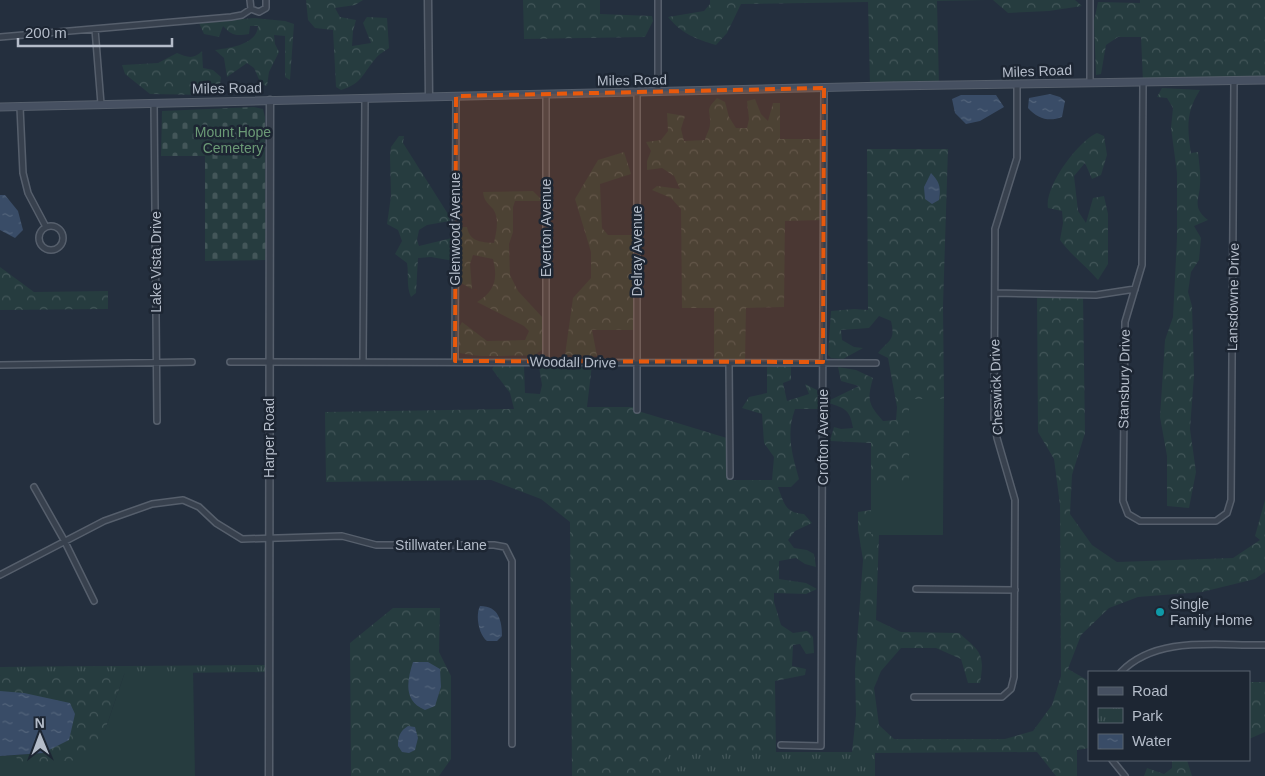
<svg xmlns="http://www.w3.org/2000/svg" width="1265" height="776" font-family="Arial,sans-serif">
<defs>
<pattern id="forest-crowns" width="20" height="18" patternUnits="userSpaceOnUse" patternTransform="scale(1.25)"><rect width="20" height="18" fill="#263c3f"/><path d="M2 6a3 3 0 1 1 6 0M12 15a3 3 0 1 1 6 0" fill="none" stroke="#435659"/></pattern>
<pattern id="cemetery-stones" width="16" height="16" patternUnits="userSpaceOnUse" patternTransform="scale(1.25)"><rect width="16" height="16" fill="#263c3f"/><path d="M2 7V4a2 2 0 0 1 4 0v3zM10 15v-3a2 2 0 0 1 4 0v3z" fill="#435659"/></pattern>
<pattern id="park-tufts" width="24" height="20" patternUnits="userSpaceOnUse" patternTransform="scale(1.25)"><rect width="24" height="20" fill="#263c3f"/><path d="M3 7l-1-3M5 7V3M7 7l1-3M15 17l-1-3M17 17v-4M19 17l1-3" fill="none" stroke="#435659"/></pattern>
<pattern id="water-ripples" width="26" height="14" patternUnits="userSpaceOnUse" patternTransform="scale(1.25)"><rect width="26" height="14" fill="#394c67"/><path d="M2 4q2-2 4 0t4 0M15 11q2-2 4 0t4 0" fill="none" stroke="#53647b"/></pattern>
</defs>
<rect width="100%" height="100%" fill="#242f3e"/>
<path fill="#263c3f" d="M909 399H944L943 535H871V484L909 483Z
M127 666H193L195 776H0V756L14 755 22 763 105 730Z"/>
<path fill="url(#forest-crowns)" d="M306 0H363L355 5 335 8 340 17 356 20 353 31 352 46 371 43 363 23 367 17 387 18 389 48C385 51 379 54 376 58 363 73 362 84 341 90L336 87 333 30 315 28 308 20Z
M523 0H600V14L652 16 653 21 645 37 524 39Z
M710 0H986L937 1 939 86H870L868 2 741 4 727 33 716 45C696 39 682 34 668 17L704 11 710 4Z
M993 0H1075L1082 6 1049 11 1008 13Z
M1140 0H1265V80L1143 82 1141 37H1118L1106 45 1101 74 1096 75 1094 21 1098 2 1140 3Z
M254 18 285 21 294 24 290 80 285 77V36L274 35 275 44 279 52 269 72 267 86 261 84 254 68 247 63 227 77 224 58 215 50C229 48 257 45 258 26H250L249 34C236 36 232 36 223 26L219 37 204 34 199 23Z
M202 51 203 68 213 70 221 77 220 85 206 95 150 94 125 74 122 65 158 63 177 53C188 58 194 59 202 51Z
M1162 88 1200 90C1186 112 1187 127 1191 153L1198 152C1199 163 1201 174 1200 185 1199 201 1192 207 1208 220L1194 226 1201 238 1199 260 1191 272 1188 292 1192 306 1194 375 1190 429 1196 472 1189 508 1167 506V456L1160 417 1165 340 1173 317 1177 238V173L1171 128 1173 108 1167 98 1157 97Z
M717 98 725 102 729 117 736 128H747L749 119 747 101 755 99 761 114 768 121 773 103H780V139H824L823 220 785 221 784 307 746 308 745 363H714V308H682L681 209 671 198 652 190 657 186 680 189 674 176 662 168 647 170V161L651 151 646 142 661 140 668 131 667 113 685 116 681 129 684 141 705 140C706 135 710 129 710 124 711 109 704 112 717 98Z
M1097 133 1104 136 1107 155 1101 175 1092 179 1085 163 1074 176 1078 211 1086 223 1093 198 1104 196 1108 214V264L1098 280C1086 266 1071 255 1060 240L1063 223 1062 211 1048 208C1044 187 1078 141 1097 133Z
M399 136H404L403 143 448 214 450 221 427 225 419 230 417 240 419 246 452 238 454 261 431 257 418 258 416 293 411 297C406 286 409 275 407 263L395 254 402 241 398 230 387 224 391 196 390 156 391 147Z
M867 149H948L943 306 944 399H909V484H871V443L830 441 834 427 841 429 853 428C850 408 843 408 826 402L859 386 841 381 838 367 856 370 873 378C867 400 868 404 883 421L896 420 897 407 888 358 878 353C888 340 896 342 891 321L879 316 869 328 841 330 842 340 854 347 863 348 843 359 831 358 828 355 831 311 854 309 868 310Z
M624 152 631 174 600 184 602 228 608 235H637V330H592L597 356 565 355 573 298 591 278V252L575 199 598 160Z
M533 191 543 201H515L513 207V232L509 244 510 275 518 291 543 318 542 350 533 356C509 354 484 359 460 353L457 331 462 322 487 341 525 340 529 331 524 326 477 302C495 291 498 279 493 259L473 255 470 264 472 289 459 282 458 227H467C470 242 481 242 494 243 496 232 500 219 493 209 487 202 484 201 483 192Z
M0 267 34 292 108 291V309L0 310Z
M1037 293 1083 295 1085 433 1072 475 1070 514 1092 545 1117 562 1233 558 1260 540 1255 536 1265 500V572L1255 579 1202 592 1138 597 1109 608 1081 635 1068 669 1089 681V748L1077 750V776H1056L1037 752 875 753V776H572L570 522 541 499 491 480 326 482 325 412 514 409 510 393 492 369 494 366H524L525 393 540 394 542 385 539 367 592 365 587 407H637L638 411 730 439V480H772L774 457 764 443 762 414 742 408 749 397 767 393V367L791 365V380L783 383 787 401 809 394 805 384 817 390 819 409H795C786 434 792 454 799 479L791 487H778C784 503 785 513 804 514L812 523 795 531 788 540 794 548 807 550 814 554 816 567 805 564 796 558 779 561V579L806 583 817 589 806 594 774 593V602L781 625 793 633 807 631 813 637 814 653 806 654 800 644 793 645 792 666 806 669 805 675 775 681 776 752H852L856 715 855 670 863 560 858 529V512L871 510V534L879 535 876 620 901 632 959 633C981 652 985 654 980 683H968L961 659 936 648H901L881 671 874 688 879 725 894 739H1005L1033 731 1052 705 1061 676 1060 505 1054 459 1038 432Z
M393 608H440L439 652 451 676V759L439 776H351L350 643Z
M127 666 105 730 82 760 21 763 14 755 43 753 0 691V676L3 667Z
M1249 682H1265V732L1249 739Z
M1172 760H1187L1192 776H1144L1147 768 1164 774 1172 768Z"/>
<path fill="url(#cemetery-stones)" d="M254 107 263 109 265 117 266 260 205 261V156H161L162 111Z"/>
<path fill="url(#park-tufts)" d="M267 665V672L0 675V667Z
M667 752 875 753V776H667Z"/>
<path fill="url(#water-ripples)" d="M1050 94 1060 97 1065 101 1062 117C1049 122 1038 119 1028 108L1029 98Z
M961 95H996L1004 107 980 121 966 124 955 113 952 99Z
M931 173C940 182 941 188 939 200L932 204 925 199 924 187Z
M0 195H5L18 211 23 230 15 238 0 230Z
M480 606C499 606 502 621 502 636L497 641H487C479 635 475 616 480 606Z
M413 662H428L440 669 441 687 435 706 425 710C403 701 407 681 413 662Z
M0 691 24 693 70 703 75 714 69 740 43 753 0 756Z
M408 726 415 727 418 738 415 750 409 753 402 752 398 746C398 736 400 731 408 726Z"/>
<g fill="none" stroke-linecap="round" stroke-linejoin="round">
<defs>
<path id="minor" d="M250 0 251 9 259 12 266 8V0
M1090 0V82
M95 29 101 104
M0 37 231 17 242 15 251 9
M1143 82 1142 265 1125 322 1123 501 1128 514 1140 521H1216L1227 513 1231 500 1234 81
M637 92V410
M658 92V0
M546 94V361
M154 103 157 421
M20 107 23 173 28 193 46 227
M39 238a12 12 0 1 1 24 0a12 12 0 1 1-24 0Z
M995 293 1096 295 1135 289
M363 361 365 98
M455 361 456 96
M230 362 876 363
M729 363 730 476
M0 365 192 362
M34 487 64 540 94 601
M0 575 104 521 152 504 183 500 199 507 216 523 242 539 342 536 376 545H494L505 547 512 561V744
M916 589 1015 590
M1121 672C1157 635 1217 646 1265 645
M914 697H1002L1011 689 1014 677 1015 500 997 438 994 419 995 239V229L1017 158V85
M781 745 821 746 824 88
M1112 760 1125 776"/>
<path id="tertiary" d="M428 0 429 96
M269 776 270 100"/>
<path id="secondary" d="M0 107 888 86 1265 80"/>
</defs>
<use href="#minor" stroke="#565f6c" stroke-width="8"/>
<use href="#tertiary" stroke="#565f6c" stroke-width="9"/>
<use href="#secondary" stroke="#565f6c" stroke-width="9"/>
<use href="#minor" stroke="#38414e" stroke-width="5"/>
<use href="#tertiary" stroke="#38414e" stroke-width="6"/>
<use href="#secondary" stroke="#465061" stroke-width="7"/>
</g>
<path fill="#e8590c" fill-opacity="0.2" stroke="#e8590c" stroke-width="4" stroke-dasharray="10 6" stroke-linejoin="round" d="M824 88 823 362 455 361 456 96Z"/>
<circle fill="#0f9aa8" stroke="#1d2633" stroke-width="2" cx="1160" cy="612" r="5"/>
<g text-anchor="middle" dominant-baseline="central" stroke-width="5" stroke-linejoin="round" paint-order="stroke">
<g font-size="14" fill="#b4bcc9" stroke="#1d2633">
<text transform="translate(1037 71) rotate(-2)">Miles Road</text>
<text transform="translate(632 80) rotate(-1)">Miles Road</text>
<text transform="translate(227 88) rotate(-1)">Miles Road</text>
<text transform="translate(546 228) rotate(-90)">Everton Avenue</text>
<text transform="translate(455 229) rotate(-90)">Glenwood Avenue</text>
<text transform="translate(637 251) rotate(-90)">Delray Avenue</text>
<text transform="translate(156 262) rotate(-90)">Lake Vista Drive</text>
<text transform="translate(1233 297) rotate(-89)">Lansdowne Drive</text>
<text transform="translate(573 362) rotate(1)">Woodall Drive</text>
<text transform="translate(1124 379) rotate(-89)">Stansbury Drive</text>
<text transform="translate(996 387) rotate(-92)">Cheswick Drive</text>
<text transform="translate(823 437) rotate(-90)">Crofton Avenue</text>
<text transform="translate(269 438) rotate(-90)">Harper Road</text>
<text x="441" y="545">Stillwater Lane</text>
</g>
<g font-size="14" fill="#6b9a76" stroke="#1d2633">
<text x="233" y="132">Mount Hope<tspan x="233" dy="16">Cemetery</tspan></text>
</g>
<g font-size="14" fill="#b4bcc9" stroke="#1d2633" text-anchor="start">
<text x="1170" y="604">Single<tspan x="1170" dy="16">Family Home</tspan></text>
</g>
</g>
<rect x="1088" y="671" width="162" height="90" fill="#1d2633" stroke="#59626f"/>
<rect x="1098" y="687" width="25" height="8" fill="#465061" stroke="#59626f"/>
<text x="1132" y="696" font-size="15" fill="#b4bcc9">Road</text>
<rect x="1098" y="708" width="25" height="15" fill="url(#park-tufts)" stroke="#59626f"/>
<text x="1132" y="721" font-size="15" fill="#b4bcc9">Park</text>
<rect x="1098" y="734" width="25" height="15" fill="url(#water-ripples)" stroke="#59626f"/>
<text x="1132" y="746" font-size="15" fill="#b4bcc9">Water</text>
<g transform="translate(40 736) rotate(359)" stroke="#1d2633" stroke-width="4" paint-order="stroke">
<path d="M0-4L9 19L0 12L-9 19Z" fill="#b4bcc9"/>
<text y="-8" font-size="14" font-weight="bold" text-anchor="middle" fill="#b4bcc9">N</text>
</g>
<path d="M18 38v8h154v-8" fill="none" stroke="#b4bcc9" stroke-width="2.5"/>
<text x="25" y="38" font-size="15" fill="#b4bcc9" stroke="#1d2633" stroke-width="4" paint-order="stroke">200 m</text>
</svg>
